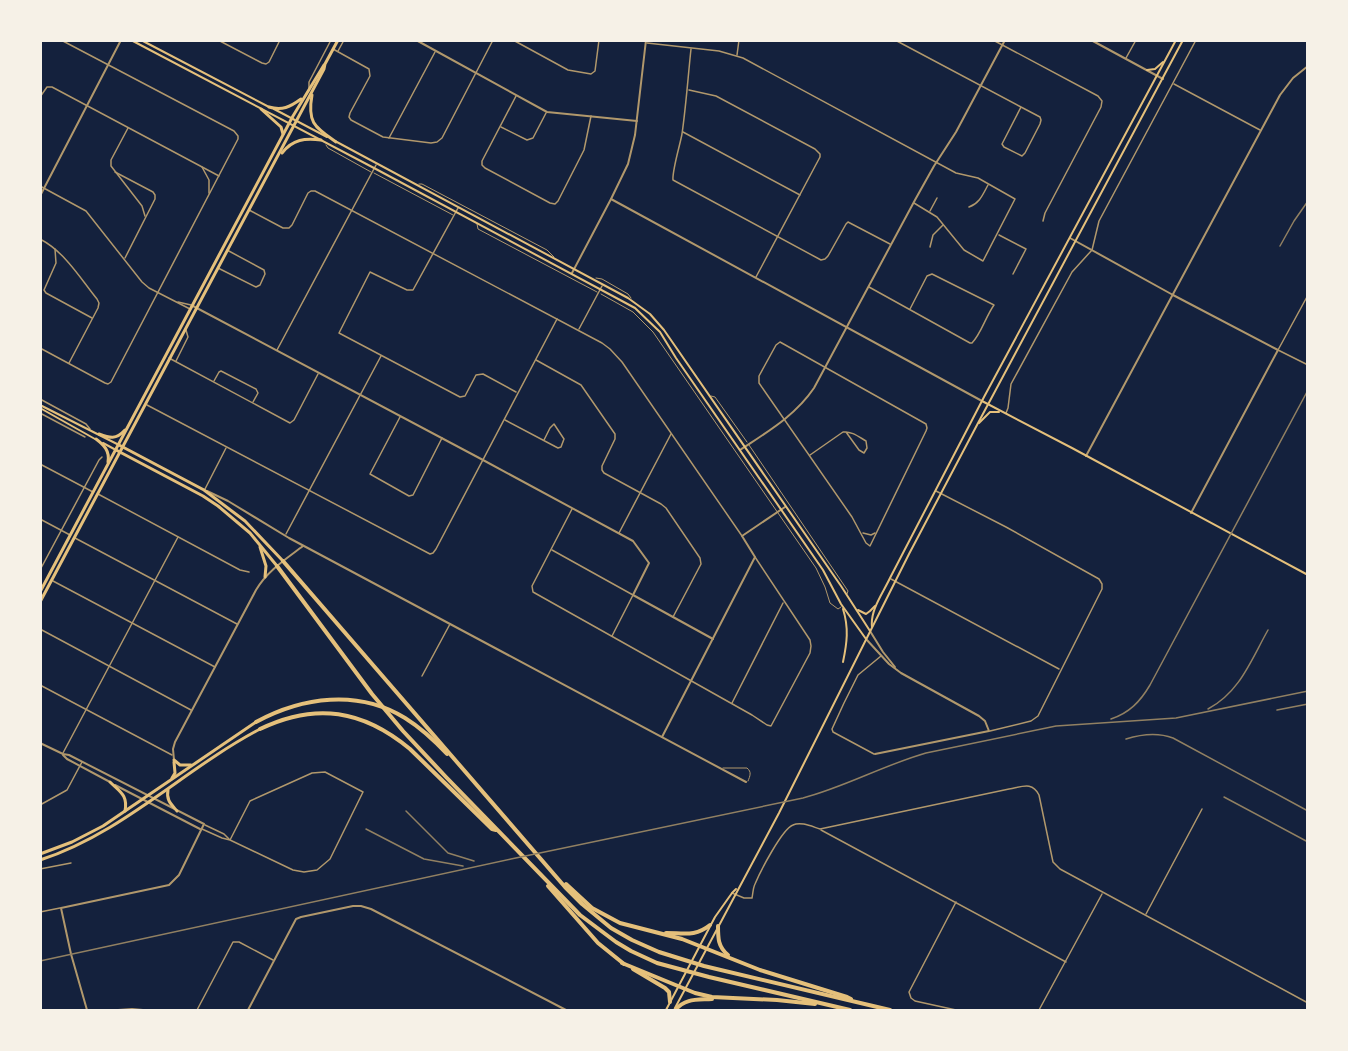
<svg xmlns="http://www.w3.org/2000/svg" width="1348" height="1051" viewBox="0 0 1348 1051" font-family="'Exo 2',sans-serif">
	<rect width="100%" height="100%" fill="#14213d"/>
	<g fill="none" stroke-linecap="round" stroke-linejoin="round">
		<g stroke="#b1986c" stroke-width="1">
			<path d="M326,145L328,148L371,172"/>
			<path d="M374,173L453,215"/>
			<path d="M419,184H422L547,250L554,257"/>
			<path d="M477,224L478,229L597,292"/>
			<path d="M596,278L602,279L628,294L631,298"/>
			<path d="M601,294L633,312L653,332L816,568L825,587L830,603L838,609L841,607"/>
			<path d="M711,396L715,397L747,442"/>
			<path d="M749,445L848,591L847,594"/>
			<path d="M723,768H747C752,772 750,776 748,781"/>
		</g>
		<g stroke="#b1986c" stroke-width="1.5">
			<path d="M218,40L262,63L266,64L269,62L280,40"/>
			<path d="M513,40L568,70L591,74L595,71L599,40"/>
			<path d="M895,40L1021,107L1040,117L1041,120L1040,124L1025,153L1022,156L1004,147L1002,144L1021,107"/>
			<path d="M993,40L1098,96L1102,101L1101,107L1045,213L1043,221"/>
			<path d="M647,43L719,51L743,58L956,173L978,178L1015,199L983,261L964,250L937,217L914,203"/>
			<path d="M333,49L369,69L370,76L350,113L349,117L351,120L383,137L431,143L437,142L442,138L493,40"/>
			<path d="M691,49C688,77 686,106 682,134C680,145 672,171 673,180L821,260L825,259L828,256L846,224L848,222L890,244"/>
			<path d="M338,51L344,40"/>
			<path d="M737,55L739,40"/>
			<path d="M1126,58L1136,40"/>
			<path d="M1174,84L1260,130"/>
			<path d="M309,88V82L331,40"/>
			<path d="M689,90L716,96L815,149L820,154V157L756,277"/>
			<path d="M516,96L482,161V165L485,168L550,203L555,204L558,201L584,150L591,116"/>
			<path d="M40,97L47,87H52L219,176"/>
			<path d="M501,127L527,140L533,138L546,113"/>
			<path d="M128,128L111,160V166L142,206L145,216"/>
			<path d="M683,132L800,195"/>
			<path d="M389,138L435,52"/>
			<path d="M202,167L209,180V193"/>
			<path d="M115,172L153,192L155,195V199L125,258"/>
			<path d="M40,186L86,211L142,282L149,288L190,309"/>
			<path d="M969,207C980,203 983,194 988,185"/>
			<path d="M458,208L413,290H407L370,272L339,333L460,397L465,396L476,375L483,374L516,392"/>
			<path d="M249,210L283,228H289L292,225L308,193L311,191H315L602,343L610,349L622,362L742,536"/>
			<path d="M930,211L937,198"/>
			<path d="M999,235L1026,249L1013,274"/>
			<path d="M40,239C65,252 80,278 97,299L99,303L98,308L69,363"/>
			<path d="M930,247L933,235L943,225"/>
			<path d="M55,249L56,263L44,290L46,293L92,318"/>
			<path d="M218,268L256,287L260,285L265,274L264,270L227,250"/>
			<path d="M869,287L970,343H972C981,334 986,316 994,305L932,274L927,276L910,309"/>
			<path d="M1308,295L1278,350L1308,365"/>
			<path d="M178,302L191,305"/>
			<path d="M579,329L602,286"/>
			<path d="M780,342L926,424L927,428L926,431L870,546L866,543L852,517L759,383V376L776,345Z"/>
			<path d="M40,348L105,383L108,384L111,382L238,139V136L234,131L61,40"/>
			<path d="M277,350L376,165"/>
			<path d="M169,358L290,423L294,420L318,374"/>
			<path d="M536,360L581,385L615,434V439L602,466V470L604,473L661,504L666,508L700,558L701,564L673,617"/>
			<path d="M176,361L188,337L186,330"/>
			<path d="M214,381L219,372L221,371L256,389L258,393L253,402"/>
			<path d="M40,399L86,424L90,429"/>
			<path d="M147,405L430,554L433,553L436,549L557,319"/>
			<path d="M40,413L85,437"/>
			<path d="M1006,413L1008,408L1011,384L1072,272L1092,250L1099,221L1196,40"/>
			<path d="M400,417L370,474L409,496L413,495L442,438"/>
			<path d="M505,420L558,448L561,447L564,439L554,424L550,428L544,440"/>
			<path d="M810,455L843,432C852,431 859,437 866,441L867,448L864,453L859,450L846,432"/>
			<path d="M40,464L93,492"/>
			<path d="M205,489L226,448"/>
			<path d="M936,491L1006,527L1099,579L1102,584V589L1038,716L1031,721L990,731"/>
			<path d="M98,494L240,570L249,572"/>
			<path d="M572,509L532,586L533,592L752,715L767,725L771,726L810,653L811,646L810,640L755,557"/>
			<path d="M40,519L70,535"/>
			<path d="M619,533L671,434"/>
			<path d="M863,533L871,535L875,533"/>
			<path d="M286,534L381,356"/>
			<path d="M75,538L237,624"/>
			<path d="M552,550L633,595L612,636"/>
			<path d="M40,570L99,460L102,457"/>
			<path d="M891,579L1059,669"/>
			<path d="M53,581L215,667"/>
			<path d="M40,629L191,710"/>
			<path d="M422,676L450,624"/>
			<path d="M40,685L172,755"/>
			<path d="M732,703L783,603"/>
			<path d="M63,753L178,537"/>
			<path d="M874,754L833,732L832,729L844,703L858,675L881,656"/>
			<path d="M40,805L67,790L82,762"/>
			<path d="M205,825L224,834L229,839"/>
			<path d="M202,829L222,838L230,840L293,870L304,872L317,870L330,859L363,792L325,772L312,773L250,801L230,840"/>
			<path d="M821,830L1066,962"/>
			<path d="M40,869L71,863"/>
			<path d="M732,893L744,898H752C753,893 753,888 755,884C760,872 782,829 793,825C801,821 813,827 820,829L1009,789C1022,787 1032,781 1039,795L1053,862L1060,869L1308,1003"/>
			<path d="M956,902L909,992L911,998L915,1001L956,1010"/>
			<path d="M40,912L60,908"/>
			<path d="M1146,914L1202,809"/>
			<path d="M197,1010L233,942H239L273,960"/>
			<path d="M1039,1010L1102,894"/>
		</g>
		<g stroke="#b1986c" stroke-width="2">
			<path d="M416,40L547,112L637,121"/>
			<path d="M1091,40L1163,79"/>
			<path d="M40,196L121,40"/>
			<path d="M611,199L982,401"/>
			<path d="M1070,238L1173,295L1278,350L1191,513"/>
			<path d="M572,273L611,199L628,164L635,135L646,40"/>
			<path d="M193,306L483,460L633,541L649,563L633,595L713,639"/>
			<path d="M740,450C767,432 795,416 814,388L915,200L934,166L956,132L1005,40"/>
			<path d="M1086,456L1280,95L1293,78L1308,66"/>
			<path d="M207,491L228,501L289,538L746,782"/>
			<path d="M870,631L883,652L895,667"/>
			<path d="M866,639L889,664L901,673L979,716L985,721L989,731L875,754"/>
			<path d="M662,737L755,557L742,536L785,507"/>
			<path d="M40,743L63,754L69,755L204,824L179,875L169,885L61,908L71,954L87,1010"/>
			<path d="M63,755L67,759L110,782"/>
			<path d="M174,760L173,749L175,742L256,590C267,571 286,559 303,546"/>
			<path d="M115,785L200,829"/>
			<path d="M118,1010L132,1009L143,1010"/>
			<path d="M248,1010L296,919L301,917L353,906H361L371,909L566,1010"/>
		</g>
		<g stroke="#e5c07b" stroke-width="2">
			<path d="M131,40L374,168L635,308L660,332L676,358L823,570L841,604L866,639"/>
			<path d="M141,40L269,107"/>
			<path d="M1147,70L1155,69L1163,62"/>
			<path d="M274,109L327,137"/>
			<path d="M335,141L628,298L650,314L664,330L841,586L870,631"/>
			<path d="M982,401L1072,448L1308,575"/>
			<path d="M40,405L119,445"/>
			<path d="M40,408L95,439"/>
			<path d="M979,423L990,412H999"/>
			<path d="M103,443L116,450"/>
			<path d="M858,610L866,614L870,611L875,606"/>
			<path d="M872,627C870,610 883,593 890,578L984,397L1176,40"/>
			<path d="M843,662C847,643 849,628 843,609"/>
			<path d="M675,1008L779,813L909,554L977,425L1183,40"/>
			<path d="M666,1010L715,917L732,893L736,889"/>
		</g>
		<g stroke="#e5c07b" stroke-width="3">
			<path d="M312,95C307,123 315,127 336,142"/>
			<path d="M269,107C282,111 290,107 301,99"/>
			<path d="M261,109L281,127L283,134"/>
			<path d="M282,153C293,139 305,138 321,140"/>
			<path d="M99,434C110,438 116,440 125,430"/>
			<path d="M96,439C104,445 110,451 108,462"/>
			<path d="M119,445L204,490L245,521L283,561"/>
			<path d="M116,450L203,496L218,506L250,533L277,566"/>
			<path d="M260,547L266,566L265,577"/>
			<path d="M40,592L293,116L324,65"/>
			<path d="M40,602L324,69L325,64L338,40"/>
			<path d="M174,760L180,765H191"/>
			<path d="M172,778L175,773L174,762"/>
			<path d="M110,782C120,792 128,795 125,811"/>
			<path d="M168,790C166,800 171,804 177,811"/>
			<path d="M40,854L72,842L103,826L256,722"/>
			<path d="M40,860C123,833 184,769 260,729"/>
		</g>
		<g stroke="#e5c07b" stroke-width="4">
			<path d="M283,561L565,887L582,904L611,928L632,940L659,952L704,966L890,1010"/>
			<path d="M277,566L372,694L403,731L446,777L580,915L616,942L631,951L657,963L709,977L850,1010"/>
			<path d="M256,722C302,697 358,689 405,718C421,728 434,740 447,754"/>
			<path d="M260,729C316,702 363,710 410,749L492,829L496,830"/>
			<path d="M566,884L592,908L620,923L682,939L760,970L847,997L851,999"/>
			<path d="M548,886L598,943L624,964"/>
			<path d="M718,926C718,938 718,947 728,955"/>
			<path d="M666,933C684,933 695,937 710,925"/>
			<path d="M622,963L695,993L712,997L777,1000L815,1004"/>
			<path d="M633,969L665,988L669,992L670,1002"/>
			<path d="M675,1010C686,998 696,1000 712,999"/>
		</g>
		<g stroke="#918062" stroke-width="1.5">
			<path d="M1280,246L1294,221L1308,201"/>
			<path d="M1208,709C1240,692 1251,660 1268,630"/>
			<path d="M1277,710L1308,704"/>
			<path d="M1111,719C1129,713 1140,702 1150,685L1308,390"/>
			<path d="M1126,739C1142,734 1157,732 1173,738L1308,811"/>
			<path d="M1224,797L1308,842"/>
			<path d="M406,811L448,853L474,861"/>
			<path d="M366,829L424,859L463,866"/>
			<path d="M40,961L511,859L803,798C845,787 884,765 926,753L1056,726L1176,718L1308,691"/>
		</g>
	</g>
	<rect width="1348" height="1051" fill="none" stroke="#f6f1e7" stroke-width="84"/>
</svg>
